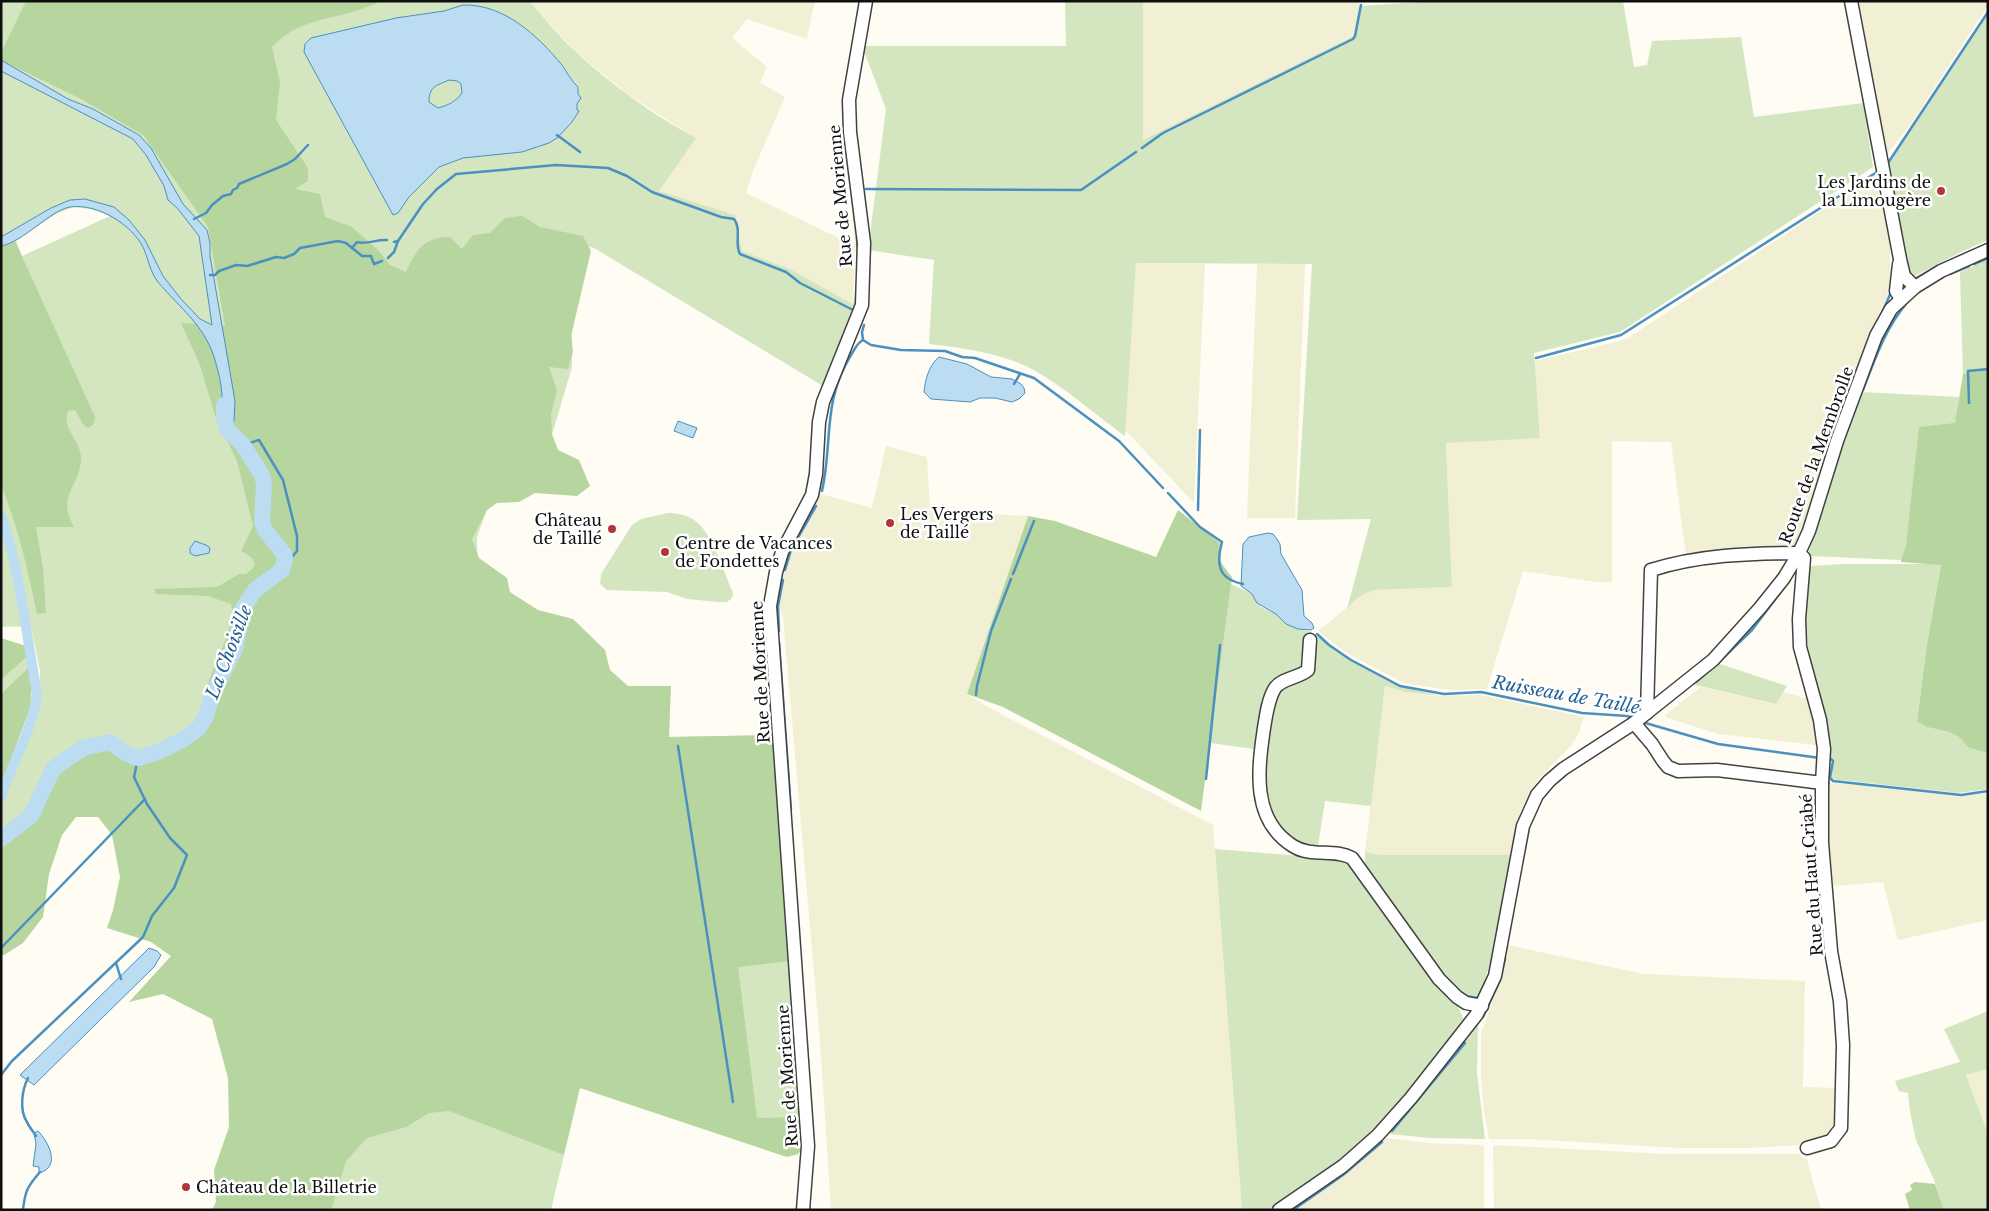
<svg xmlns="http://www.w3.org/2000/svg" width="1989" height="1211" viewBox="0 0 1989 1211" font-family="'Libre Baskerville',serif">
	<rect width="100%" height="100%" fill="#fefcf3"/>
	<g fill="#f2f0d4">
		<path d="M529,1H815L807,39L747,19L732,38L767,67L760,83L785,97L753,171L746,193L855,246L853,304L788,268L741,251L735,215L658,191L695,138L629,95L599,71L575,51Z"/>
		<path d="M1143,1H1360L1354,36L1143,141Z"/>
		<path d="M1859,1H1988V5L1911,124L1886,155Z"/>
		<path d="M1875,175L1890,244V279L1887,297L1870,334L1834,430L1804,524L1794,549L1686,556L1671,442L1612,441V582H1596L1523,571L1487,689L1449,690L1404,683L1348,654L1318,631L1365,593L1374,590L1452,587L1446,442L1540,437L1534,361L1616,342L1628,338Z"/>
		<path d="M1136,263L1205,264L1194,503L1125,430Z"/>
		<path d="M1257,264H1305L1295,518H1247Z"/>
		<path d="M886,446L927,457L930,511L1028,516L967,694L988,707L1213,825L1242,1210H831L820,1041L783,618L777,598L785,558L821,494L872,508Z"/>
		<path d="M1385,686L1405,692L1433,696L1481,695L1584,717L1579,733L1571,746L1539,778L1523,805L1517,822L1510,855H1381L1365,852Z"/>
		<path d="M1701,687L1775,704L1784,692L1808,699L1817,734L1816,745L1718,734L1665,717V715Z"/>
		<path d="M1828,783L1862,785L1953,795L1988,793V920L1898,940L1883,882L1834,886L1829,867L1827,843Z"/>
		<path d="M1508,945L1644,974L1805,981L1803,1087L1840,1088L1836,1131L1816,1144L1749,1148H1680L1526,1139H1489L1484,1112L1481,1079V1034L1503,970Z"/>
		<path d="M1988,1069V1134L1966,1075Z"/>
		<path d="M1386,1138L1429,1143L1482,1145L1484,1147V1210H1293L1343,1175Z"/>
		<path d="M1493,1145L1666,1154H1799L1807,1160L1821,1210H1494Z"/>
	</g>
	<g fill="#d3e6bf" fill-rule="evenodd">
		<path d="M1,1H529C545,18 559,37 576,52C612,85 653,115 696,138L659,191L735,215L742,251L788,268L853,304C861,270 853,222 850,186H852C855,226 862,266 855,305L823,386L594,248L582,244L572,305V367L536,489L489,504L477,537L478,618L546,739L775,735L803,1147L798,1154L787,1157L580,1087L146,761L139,756L133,755L115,742L102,740L85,746L50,769L32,810L21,821L1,836V807L17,763L32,728L39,702L40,671L31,626L1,627ZM73,207L91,209L110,216L22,256L16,241L56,214Z"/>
		<path d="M1065,1H1143V140L1354,36L1359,6L1440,1H1623L1634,67L1647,65L1652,41L1741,37L1754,117L1863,103L1873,167L1620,332L1534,353L1540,438L1446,443L1452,587L1374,590C1362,594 1355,599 1347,609L1371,519L1297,520L1312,264L1136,263L1125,436C1094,414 1065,387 1032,369C1001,353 963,348 929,344L934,260L868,250L886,109L862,46H1066Z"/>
		<path d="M1988,13V240L1961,252L1913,277L1904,264L1886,168Z"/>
		<path d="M1988,259V367L1963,374L1960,272Z"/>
		<path d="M1861,392L1959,397L1956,423L1901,560L1810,556L1808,554L1840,451Z"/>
		<path d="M668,513C678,513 686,515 694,520C713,533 724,573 733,593L732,598L727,602H718L687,599L667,592L607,590L600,584L601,574L632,525L641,519Z"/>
		<path d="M1843,564H1941L1927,644L1917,720L1927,727L1949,732L1959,737L1969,748L1988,753V789L1959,793L1832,779L1833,761L1830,758L1805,630L1808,566Z"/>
		<path d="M1231,584L1252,594L1261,607L1276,614L1286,624L1298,629L1312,632L1308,639L1313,641L1315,635L1351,660L1400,686L1440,696L1405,692L1385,686L1371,806L1325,801L1318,846L1296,843L1269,820L1261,750L1210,743Z"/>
		<path d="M28,656L29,667L1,694V680Z"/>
		<path d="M1717,663L1787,686L1776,704L1691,684Z"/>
		<path d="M1215,849L1301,856L1318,860L1345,861L1351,866L1455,1000L1465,1022L1389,1114L1364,1140L1334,1166L1268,1210H1242Z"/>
		<path d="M1365,852L1381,855H1510L1490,962L1481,996L1463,994L1435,966L1365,866Z"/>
		<path d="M1988,1011V1069L1966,1075L1988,1134V1210H1944L1934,1180L1916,1140L1910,1112L1908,1093L1899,1091L1895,1081L1960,1062L1944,1029Z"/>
		<path d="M1478,1020L1477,1073L1485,1139L1430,1138L1389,1134L1388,1132Z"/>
		<path d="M448,1099L564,1155L551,1210H300L324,1156Z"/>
	</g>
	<g fill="#b7d59f">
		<path d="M26,1H382C371,5 360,10 349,13C318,21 295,23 272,47L280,82L276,120L308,168V181L295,189L320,194L325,217L352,227L378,250L390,265L406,272C416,251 423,237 450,237L462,249L473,235L490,233L505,218L522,216L540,227L583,236L591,251L571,336L573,352L568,369L549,367L557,390L551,414L552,434L558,450L579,460L590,486L577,496L535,493L519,502L497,503L487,510L472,539L479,558L507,578L510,592L538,610L573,619L605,650L610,670L628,686H671L669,737L775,735L791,961L738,967L757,1118L801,1117L803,1147L798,1154L787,1157L580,1088L564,1155L449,1111L429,1113L406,1127L367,1138L346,1161L332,1207L328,1210H212L216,1202L214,1170L229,1127L228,1078L212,1019L163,994L129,1002L171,956L151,942L107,928L113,910L120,877L112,835L98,817H76L62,835L49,874L43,917L23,943L4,955H1V842L31,816L53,769L83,749L110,742C118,746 125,753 133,756C148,761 182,740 195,732C200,713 204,694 211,675C217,657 237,622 231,604L208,596L156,594L155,589L217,587L239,574H246L253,568L255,563L251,557L241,551L253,526L237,461L215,415L200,365L181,323L225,326L208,227L143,135L79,98L1,60V53Z"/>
		<path d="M15,241L95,417L93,425L88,428L83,424L75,410L68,411C61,428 80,440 81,457C82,485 55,495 74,527H36L43,568L46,613L37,614C28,570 18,527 1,485V246Z"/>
		<path d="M1988,367V753L1969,748L1959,737L1949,732L1927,727L1917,721L1927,644L1941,565L1901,562V560L1906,546L1919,427L1955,423L1963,374Z"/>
		<path d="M1178,510L1220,543C1217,560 1221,563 1232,577L1201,811L1003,707L967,694L1028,516L1055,521L1156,557Z"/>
		<path d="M1,638L26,646L28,656L1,680Z"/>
		<path d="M29,667L32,687L30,709L1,785V694Z"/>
		<path d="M1915,1182L1935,1184L1944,1210H1910L1905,1194L1912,1190L1910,1185Z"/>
	</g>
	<g fill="#bcdcf1" stroke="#4a90c1" fill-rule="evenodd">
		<path d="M463,5C504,4 537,35 562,65C567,72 571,81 578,87V94L581,98L577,104V110L579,111L572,122L557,138L549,143L522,152L463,158L439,167L409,197L398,213L393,215L304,52L305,44L311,38L396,18L444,11ZM449,80L457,81L461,84L462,93C455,102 449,105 438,108L429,102C429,86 436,86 449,80Z"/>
		<path d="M1,60L68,99L93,109L139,135L151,148L183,204L207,230L210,243V256L235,401L234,422L224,428C220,418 222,409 222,398C222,385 218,370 214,357C204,325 179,307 158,282C150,272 148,258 143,247C131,224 97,203 70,207C49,211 25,241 1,246V237L51,208L70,200L85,199L114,207L129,220L145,240L163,276L181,299L200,319L212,325L199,236L178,209L168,200L164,186L146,155L133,139L1,71Z"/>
		<path d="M939,357L967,364L991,377L1012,379L1021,384L1024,388L1025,393L1019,399L1012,402L995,398H980L970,402L931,399L924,392C925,380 929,365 939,357Z"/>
		<path d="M678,421L697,428L693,438L674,431Z"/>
		<path d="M1268,533L1273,534L1277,539L1280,544L1281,554L1302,590L1304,616L1312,623L1314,628L1311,630L1298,629L1286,624L1276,614L1257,603L1252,594L1241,586L1243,544L1249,537Z"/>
		<path d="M195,541L206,545L210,548L209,553L195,556L190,553V548Z"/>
		<path d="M149,948L157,951L161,955L154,967L34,1085L20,1075Z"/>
		<path d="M38,1131C48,1141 62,1167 39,1173V1167L33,1166L36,1144L34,1133Z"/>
	</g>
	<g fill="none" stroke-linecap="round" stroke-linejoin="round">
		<g stroke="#4a90c1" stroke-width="2.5">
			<path d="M557,135L580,152"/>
			<path d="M1142,148L1163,133L1353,39L1355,36L1361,5"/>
			<path d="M1888,163L1988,12"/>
			<path d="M1877,167L1881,191"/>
			<path d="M866,189L1081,190L1136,152"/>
			<path d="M194,219L206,213L212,205L223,196L231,194L233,190L237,188L239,184L287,164L295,159L308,145"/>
			<path d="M857,238L858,250"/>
			<path d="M394,242L398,241L423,204L437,189L456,174L556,165L608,168L627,176L652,192L721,217L734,219C742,229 734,244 740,254L786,272L800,283L855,311"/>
			<path d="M352,248L357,242C367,245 377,239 387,240"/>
			<path d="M388,258L394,252L398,241"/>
			<path d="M1974,264L1988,258"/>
			<path d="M1950,274L1969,266"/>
			<path d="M210,275H215L219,271L236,265L247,266L276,257L284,258L294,254L300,248L338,241L346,243L362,256H371L374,264L382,261"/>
			<path d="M1915,279L1929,271"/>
			<path d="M1881,315L1892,290"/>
			<path d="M864,325L862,332L863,340L871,345L901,350L945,351L962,357L975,358L1034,378L1119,441L1163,488"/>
			<path d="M1536,358L1621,335L1877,172"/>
			<path d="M1014,384L1020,374"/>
			<path d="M1863,390C1875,359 1885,329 1906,304"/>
			<path d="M1969,403L1968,371L1988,369"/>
			<path d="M243,445L259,440L283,480L297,536V551L291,558H285"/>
			<path d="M822,491C833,442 822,402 851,355C855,349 857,343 863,340"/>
			<path d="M1168,493L1200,527L1222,542C1216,564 1218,579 1243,584"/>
			<path d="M1198,510L1200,430"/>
			<path d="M785,570L791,550L816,506"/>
			<path d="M1013,574L1034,521"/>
			<path d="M779,631L778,606L783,580"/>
			<path d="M1317,634L1329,645L1351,660L1400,686L1444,694L1481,692L1582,713L1627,716L1633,718"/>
			<path d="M779,642L791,811"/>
			<path d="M1719,662L1752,630L1783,589"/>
			<path d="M1696,682L1713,667"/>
			<path d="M976,695L977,686L991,631L1011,579"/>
			<path d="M1642,722L1718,744L1820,758"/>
			<path d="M678,746L733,1102"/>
			<path d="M1831,759L1833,761L1830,778L1833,781L1961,795L1988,791"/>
			<path d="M1206,779L1220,645"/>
			<path d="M1,948L145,799"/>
			<path d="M116,963L121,979"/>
			<path d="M1501,975L1505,959"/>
			<path d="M1466,996L1480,998"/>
			<path d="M1483,1017L1500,980"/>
			<path d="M1,1075L12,1061L143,937L152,916L174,888L187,855L170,838L147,804L134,777L138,758"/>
			<path d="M28,1078C22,1090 19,1110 27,1122C29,1127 33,1131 36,1136"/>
			<path d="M1392,1131L1465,1043"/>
			<path d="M23,1210C25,1190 28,1186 40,1172"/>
			<path d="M1293,1210L1343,1175L1382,1142"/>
		</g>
		<path stroke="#bcdcf1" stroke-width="10" d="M1,516C21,573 26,635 37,693C33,730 12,762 1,797"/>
		<path stroke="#bcdcf1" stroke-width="16" d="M1,839L31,816L53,769L83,748L110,742L127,754L138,758L158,752L182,740L199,728L205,718L214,691L235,649L243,608L255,590L282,570L285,558L284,554L265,530L262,522L264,485L262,475L243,445L227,429L224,416V405"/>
		<g stroke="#424242" stroke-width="15">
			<g id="minor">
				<path d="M1851,1L1900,259L1904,276L1915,287"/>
				<path d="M1899,264L1896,291L1901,299"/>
				<path d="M1310,640L1308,670C1299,678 1282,678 1275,688C1268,699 1266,716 1264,728C1258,769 1251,820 1293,846C1312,858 1334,848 1352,858L1439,979L1457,997L1466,1003L1482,1006"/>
				<path d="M1647,713L1651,570C1698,555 1750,553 1799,553L1804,558L1799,619L1800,647L1820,720L1824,749L1822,783V843L1831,951L1840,1001L1843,1045L1841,1128L1831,1141L1807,1148"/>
				<path d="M1634,723L1652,744L1663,761L1668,767L1678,771L1717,770L1822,783"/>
				<path d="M803,1210L808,1146L770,606L776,572L782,552L812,495L816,474L819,422L823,402L862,305L864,243L850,132L849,100L866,1"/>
				<path d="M1279,1210L1343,1166L1378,1135L1411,1098L1477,1014L1495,976L1523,826L1537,795L1549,781L1563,769L1634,723L1713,660L1760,608L1784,578L1799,553L1809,531L1837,441L1876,336L1891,309L1915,287L1941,271L1988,250"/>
			</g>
		</g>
		<use href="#minor" stroke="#fff" stroke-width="12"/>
	</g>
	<g fill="#b33439" stroke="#fff" stroke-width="2">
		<circle cx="1941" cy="191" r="5"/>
		<circle cx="890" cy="523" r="5"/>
		<circle cx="612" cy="529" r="5"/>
		<circle cx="665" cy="552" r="5"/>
		<circle cx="186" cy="1187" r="5"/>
	</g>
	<g text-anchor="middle" stroke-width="5" stroke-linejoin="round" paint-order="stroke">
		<g font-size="16" fill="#0f0f0f" stroke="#fff" text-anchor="start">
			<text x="1931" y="188" text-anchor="end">Les Jardins de<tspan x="1931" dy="18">la Limougère</tspan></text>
			<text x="900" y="520">Les Vergers<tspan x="900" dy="18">de Taillé</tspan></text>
			<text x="602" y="526" text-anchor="end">Château<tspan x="602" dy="18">de Taillé</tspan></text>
			<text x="675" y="549">Centre de Vacances<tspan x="675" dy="18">de Fondettes</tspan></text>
			<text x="196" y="1193">Château de la Billetrie</text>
		</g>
		<g font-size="16" fill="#0f0f0f" stroke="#fff">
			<text transform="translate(840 196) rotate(-95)" y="6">Rue de Morienne</text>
			<text transform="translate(1816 455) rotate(-70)" y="6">Route de la Membrolle</text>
			<text transform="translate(760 672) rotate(-93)" y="6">Rue de Morienne</text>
			<text transform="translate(1811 875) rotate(-94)" y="6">Rue du Haut Criabé</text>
			<text transform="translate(787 1076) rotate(-94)" y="6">Rue de Morienne</text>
		</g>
		<g font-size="18" font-style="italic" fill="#236396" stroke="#fff">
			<text transform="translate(229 652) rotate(-69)" y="6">La Choisille</text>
			<text transform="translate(1566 695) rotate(10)" y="6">Ruisseau de Taillé</text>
		</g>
	</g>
	<rect width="1989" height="1211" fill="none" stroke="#0f0f0f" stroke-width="5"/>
</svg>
